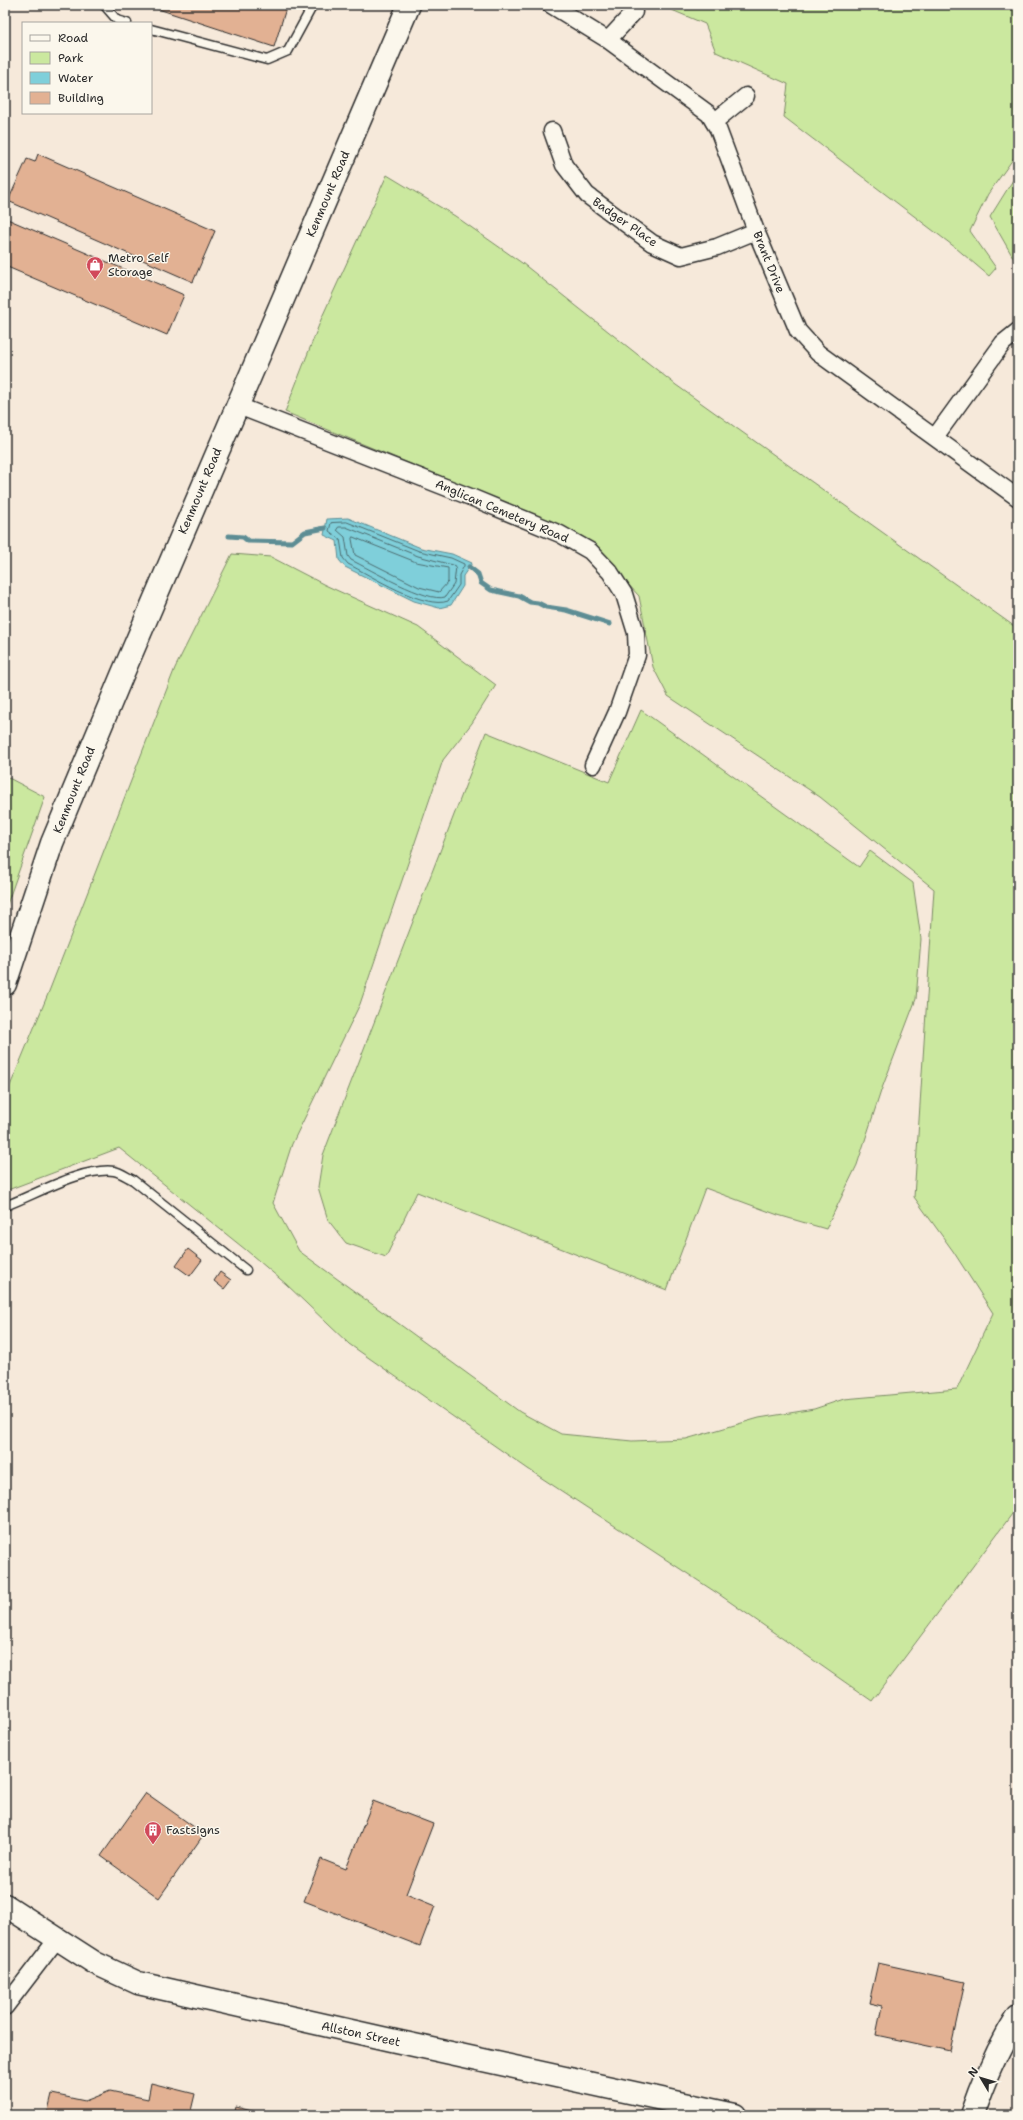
<svg xmlns="http://www.w3.org/2000/svg" width="1023" height="2120" viewBox="0 0 1023 2120" font-family="'Shantell Sans',sans-serif">
	<rect width="100%" height="100%" fill="#f6e9da"/>
	<filter id="ink" filterUnits="userSpaceOnUse"><feTurbulence type="fractalNoise" baseFrequency=".025" numOctaves="2"/><feDisplacementMap in="SourceGraphic" scale="8" xChannelSelector="R" yChannelSelector="G"/><feConvolveMatrix kernelMatrix="1 2 1 2 8 2 1 2 1" color-interpolation-filters="sRGB"/></filter>
	<g filter="url(#ink)">
		<g fill="#cbe89f" stroke="#7b8a65">
			<path d="M660,5H1018V152L988,194L970,231L996,268L989,276L956,248L784,117L788,84L716,52L705,24Z"/>
			<path d="M1018,172V266L990,217Z"/>
			<path d="M387,175L455,216L522,263L676,385L1018,629V1506L872,1701L720,1595L528,1469L349,1344L286,1284L246,1250L119,1148L5,1191V1098L48,994L175,668L232,554L271,557L325,585L418,627L496,685L472,723L443,760L360,1004L292,1144L273,1203L299,1251L520,1412L561,1434L632,1441L686,1439L759,1418L814,1409L844,1399L957,1389L993,1313L953,1251L914,1197L934,889L820,797L668,696L653,667L639,596L590,543L525,511L285,412L322,317Z"/>
			<path d="M641,710L859,867L870,851L913,883L921,939L916,999L881,1091L857,1165L826,1229L778,1215L705,1188L667,1290L417,1192L386,1257L346,1243L328,1220L318,1187L323,1155L486,732L609,782Z"/>
			<path d="M5,776L45,797L5,910Z"/>
		</g>
		<path fill="#7fcfda" stroke="#5d8d94" d="M348,518L421,548L452,554L472,563L463,576V586L451,605L439,608L414,601L345,567L339,560L337,541L324,535L327,519Z"/>
		<g fill="none" stroke-linecap="round" stroke-linejoin="round">
			<g stroke="#4d6d71" stroke-width="1">
				<path d="M347,522L419,551L451,558L464,564V566L459,575V585L448,601C425,610 370,575 348,564L343,558L340,539L329,531L331,523Z"/>
				<path d="M339,527H346L418,556L456,566L454,584L445,597C427,603 370,569 351,560L348,556L345,537L337,530Z"/>
				<path d="M353,537L416,562L448,568V582L439,592L419,587L355,555L352,539Z"/>
			</g>
			<g stroke="#5d8d94" stroke-width="5">
				<path d="M229,536L243,537L248,541L292,542L305,532L325,528"/>
				<path d="M469,567L478,574L481,583L491,590L519,596L530,602L538,603L546,607L566,610L610,624"/>
			</g>
		</g>
		<g fill="#e2b193" stroke="#2b2b2b">
			<path d="M156,5H287L274,47L155,8Z"/>
			<path d="M38,154L215,231L193,282L8,201L27,159L35,162Z"/>
			<path d="M5,218L184,295L167,335L5,266Z"/>
			<path d="M188,1249L202,1260L190,1276L176,1266Z"/>
			<path d="M220,1272L231,1280L224,1289L214,1281Z"/>
			<path d="M146,1793L204,1834L159,1898L101,1856Z"/>
			<path d="M373,1801L433,1824L406,1894L435,1906L420,1946L304,1901L321,1859L346,1869Z"/>
			<path d="M878,1963L965,1982L950,2051L876,2035L882,2006L869,2003Z"/>
			<path d="M151,2083L195,2094L190,2115H47L52,2094L85,2101L110,2091L148,2099Z"/>
			<path d="M236,2107L268,2115H234Z"/>
			<path d="M408,2112L423,2115H408Z"/>
		</g>
		<g fill="none" stroke-linecap="round" stroke-linejoin="round">
			<g stroke="#2b2b2b" stroke-width="11">
				<g id="lane">
					<path d="M104,5L117,20L127,23"/>
					<path d="M151,29L267,60L288,51L313,5"/>
					<path d="M5,1206C35,1195 82,1167 114,1171C120,1172 127,1177 133,1180L246,1270"/>
				</g>
			</g>
			<g stroke="#2b2b2b" stroke-width="19">
				<g id="street">
					<path d="M551,5L608,40L709,114L718,129L756,231L798,331L818,353L1018,498"/>
					<path d="M608,40L634,12"/>
					<path d="M714,122L746,96"/>
					<path d="M552,131L564,165L587,195L652,243L681,256L717,247L756,231"/>
					<path d="M236,405L473,498L560,534L590,551L610,572L624,594L636,633L637,655L617,712L593,765"/>
					<path d="M935,437L1003,343L1018,331"/>
					<path d="M5,2007L57,1939"/>
				</g>
			</g>
			<g stroke="#2b2b2b" stroke-width="25">
				<g id="secondary">
					<path d="M5,1905L95,1963L138,1983L391,2040L735,2115"/>
					<path d="M972,2115C984,2080 998,2047 1018,2016"/>
				</g>
			</g>
			<g stroke="#2b2b2b" stroke-width="25">
				<path id="primary" d="M5,984L52,843L123,673L409,5"/>
			</g>
			<use href="#lane" stroke="#fbf7ec" stroke-width="8"/>
			<use href="#street" stroke="#fbf7ec" stroke-width="16"/>
			<use href="#secondary" stroke="#fbf7ec" stroke-width="22"/>
			<use href="#primary" stroke="#fbf7ec" stroke-width="22"/>
		</g>
	</g>
	<defs>
		<g id="shop-pin" transform="scale(0.9)"><path d="M0 17L-7.5 6A9.5 9.5 0 1 1 7.5 6Z" fill="#d1495b" stroke="#fbf7ec"/><path d="M-5-2.5h2.3a2.7 3.5 0 0 1 5.4 0H5L5.5 6h-11ZM-1.5-2.5h3a1.5 2.3 0 0 0-3 0Z" fill="#fff"/></g>
		<g id="building-pin" transform="scale(0.9)"><path d="M0 17L-7.5 6A9.5 9.5 0 1 1 7.5 6Z" fill="#d1495b" stroke="#fbf7ec"/><path d="M-4-6H4V6H1V3H-1V6H-4ZM-2.5-4.3h1.7v1.8h-1.7ZM.8-4.3h1.7v1.8H.8ZM-2.5-1h1.7V.8h-1.7ZM.8-1h1.7V.8H.8Z" fill="#fff"/></g>
	</defs>
	<g fill-rule="evenodd">
		<use href="#shop-pin" x="95" y="265"/>
		<use href="#building-pin" x="153" y="1830"/>
	</g>
	<g text-anchor="middle" stroke-width="3" stroke-linejoin="round" paint-order="stroke">
		<g font-size="12" fill="#2b2b2b" stroke="#fbf7ec">
			<text transform="translate(328 194) rotate(-67)" y="4">Kenmount Road</text>
			<text transform="translate(625 222) rotate(35)" y="4">Badger Place</text>
			<text transform="translate(769 262) rotate(68)" y="4">Brant Drive</text>
			<text transform="translate(200 491) rotate(-67)" y="4">Kenmount Road</text>
			<text transform="translate(502 511) rotate(23)" y="4">Anglican Cemetery Road</text>
			<text transform="translate(74 790) rotate(-68)" y="4">Kenmount Road</text>
			<text transform="translate(361 2034) rotate(12)" y="4">Allston Street</text>
		</g>
		<g font-size="12" fill="#2b2b2b" stroke="#fbf7ec" text-anchor="start">
			<text x="108" y="262">Metro Self<tspan x="108" dy="14">Storage</tspan></text>
			<text x="166" y="1834">Fastsigns</text>
		</g>
	</g>
	<rect width="1023" height="2120" fill="none" stroke="#fbf7ec" stroke-width="20"/>
	<rect x="10" y="10" width="1003" height="2100" fill="none" stroke="#2b2b2b" stroke-width="1.5" filter="url(#ink)"/>
	<rect x="22" y="22" width="130" height="92" fill="#fbf7ec" stroke="#a8a59f"/>
	<rect x="30" y="35" width="20" height="6" fill="#fbf7ec" stroke="#a8a59f"/>
	<text x="58" y="42" font-size="12" fill="#2b2b2b">Road</text>
	<rect x="30" y="52" width="20" height="12" fill="#cbe89f" stroke="#a8a59f"/>
	<text x="58" y="62" font-size="12" fill="#2b2b2b">Park</text>
	<rect x="30" y="72" width="20" height="12" fill="#7fcfda" stroke="#a8a59f"/>
	<text x="58" y="82" font-size="12" fill="#2b2b2b">Water</text>
	<rect x="30" y="92" width="20" height="12" fill="#e2b193" stroke="#a8a59f"/>
	<text x="58" y="102" font-size="12" fill="#2b2b2b">Building</text>
	<g transform="translate(981 2078) rotate(308)" stroke="#fbf7ec" stroke-width="3" paint-order="stroke">
	<path d="M0-3L7 15L0 10L-7 15Z" fill="#2b2b2b"/>
	<text y="-6" font-size="11" font-weight="bold" text-anchor="middle" fill="#2b2b2b">N</text>
	</g>
</svg>
